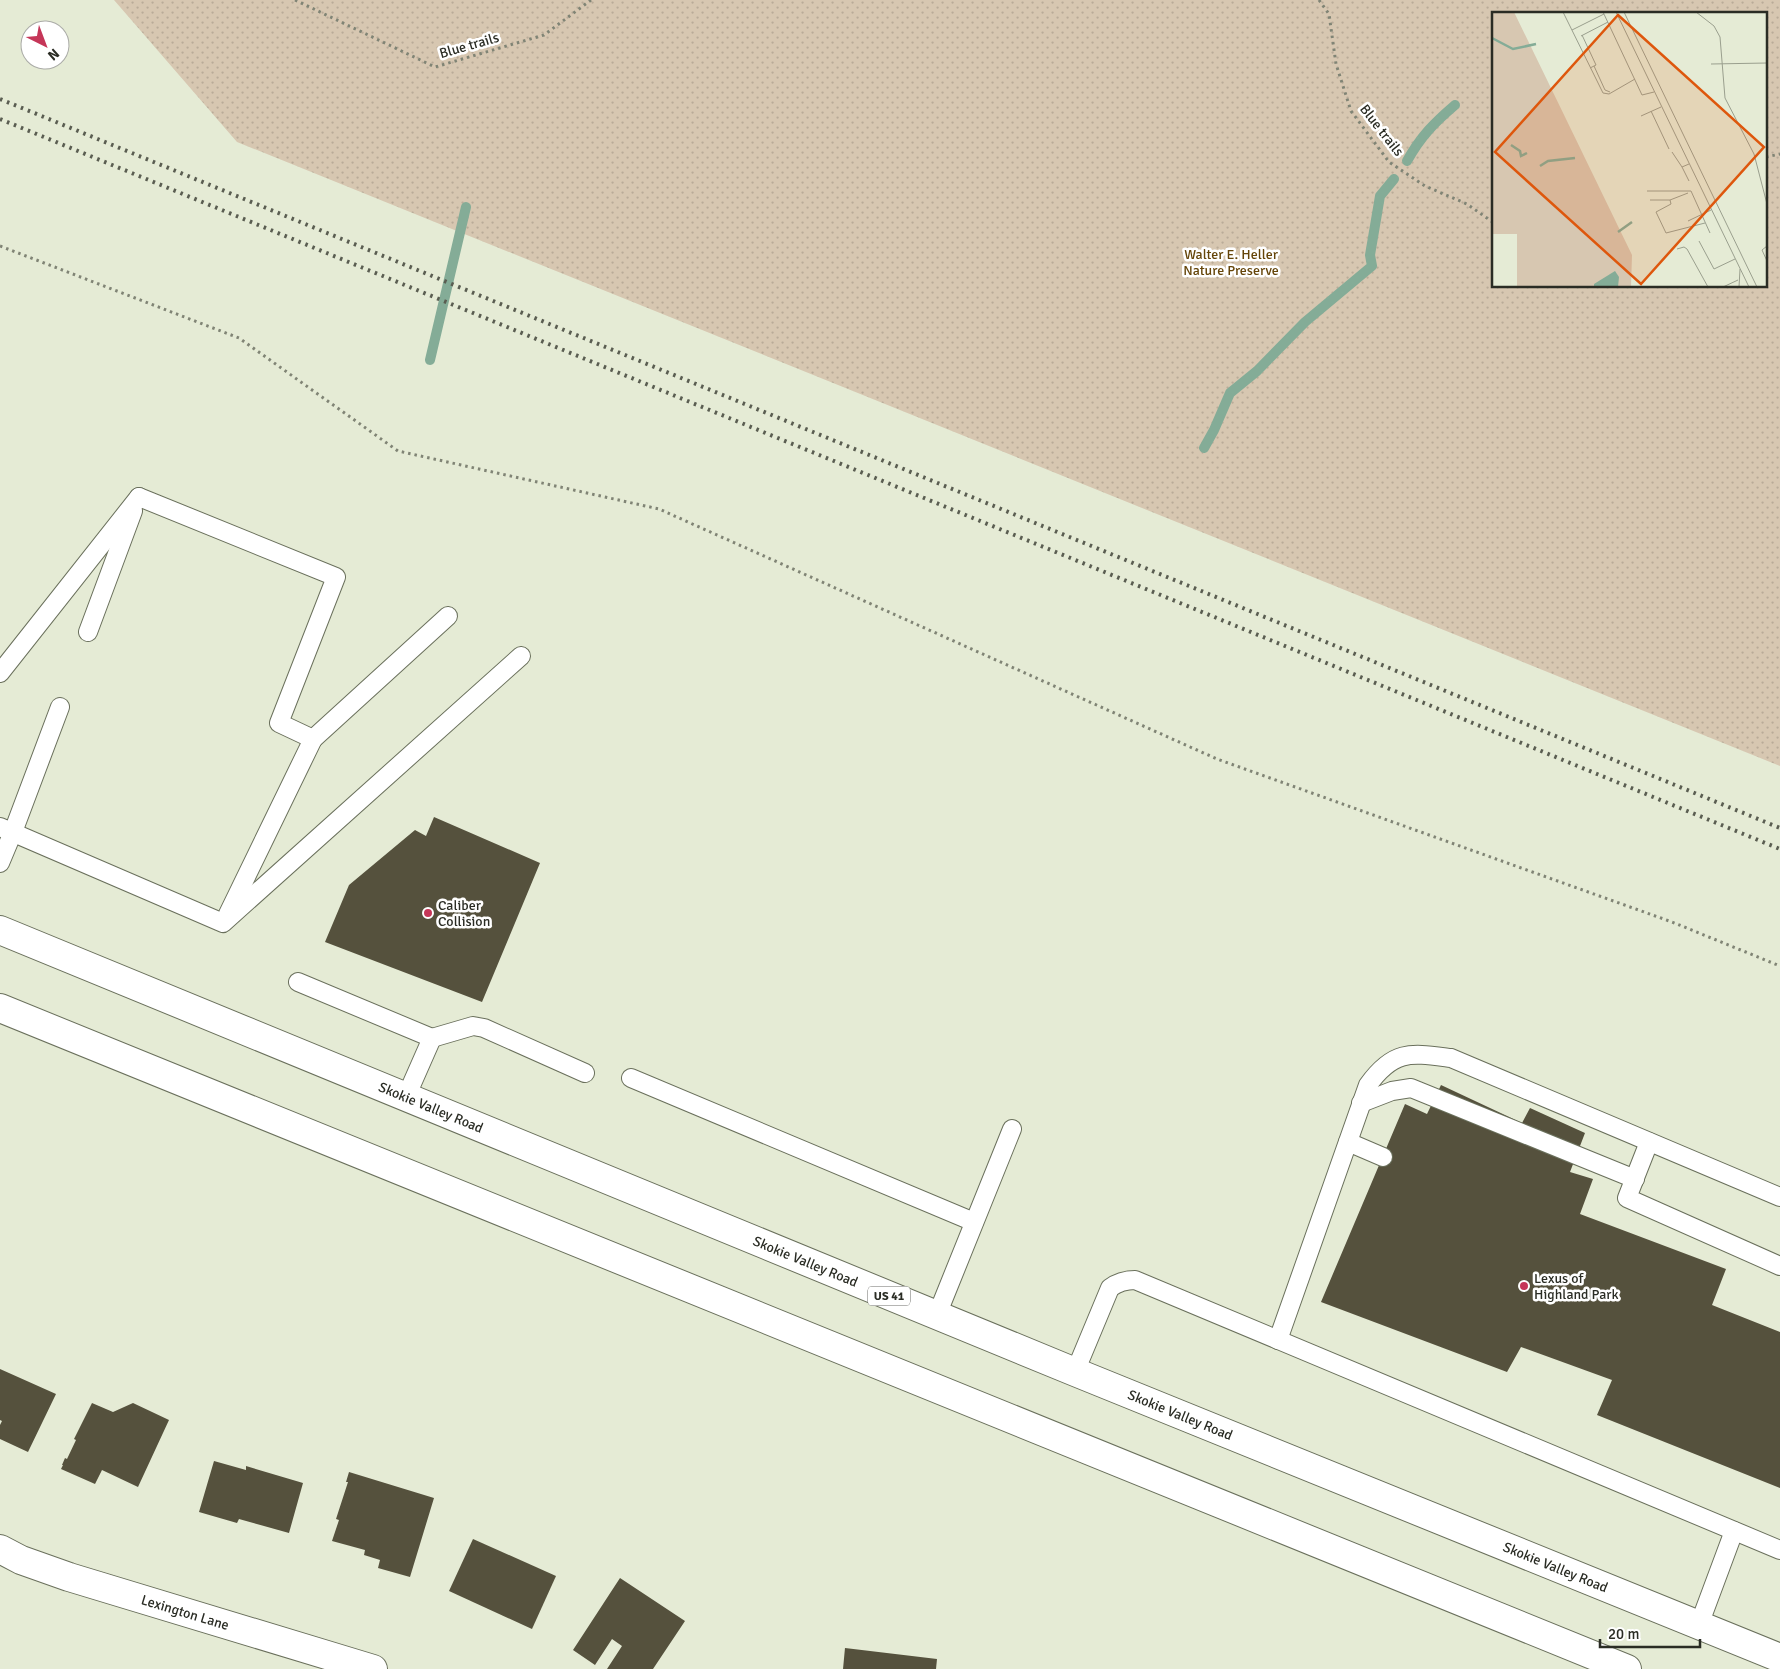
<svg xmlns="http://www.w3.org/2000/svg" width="1780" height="1669" viewBox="0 0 1780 1669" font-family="Signika,sans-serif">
	<defs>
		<pattern id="park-dots" width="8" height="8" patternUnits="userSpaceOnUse" patternTransform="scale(1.25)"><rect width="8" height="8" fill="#d7c7b1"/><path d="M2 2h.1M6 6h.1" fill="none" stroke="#b9ab98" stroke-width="1.8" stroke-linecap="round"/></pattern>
	</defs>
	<rect width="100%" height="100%" fill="#e5ebd5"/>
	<path fill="url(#park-dots)" fill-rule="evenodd" d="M114,0H1780V766L237,142ZM1494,14H1766V286H1494Z"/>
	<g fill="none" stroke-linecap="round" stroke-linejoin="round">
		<g stroke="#84ac97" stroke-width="10">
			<path d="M1407,161C1421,136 1434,123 1455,105"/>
			<path d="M430,360L466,207"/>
			<path d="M1204,448L1214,430L1230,393L1257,371L1305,322L1372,266L1370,255L1380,196L1394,179"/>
		</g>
	</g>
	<g fill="#55513d">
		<path d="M434,817L540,863L482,1002L325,942L349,885L415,830L426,836Z"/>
		<path d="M1441,1085L1522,1123L1530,1108L1585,1133L1570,1172L1593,1179L1580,1214L1726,1269L1712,1305L1780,1332V1488L1597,1415L1612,1380L1521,1347L1507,1372L1321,1302L1405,1104L1427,1114Z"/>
		<path d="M0,1369L56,1394L28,1452L0,1439V1425L2,1421L0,1420Z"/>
		<path d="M92,1403L113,1412L133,1403L169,1420L138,1487L102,1470L95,1484L61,1469L63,1465H62L65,1458L67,1459L76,1440L74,1439Z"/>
		<path d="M214,1461L246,1470V1466L303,1483L289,1533L239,1519L237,1523L199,1512Z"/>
		<path d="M349,1472L434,1498L410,1577L378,1568L380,1560L364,1555L365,1550L332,1541L339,1520L336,1519L348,1482H346Z"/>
		<path d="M473,1539L556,1576L532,1629L449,1591Z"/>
		<path d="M620,1578L685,1621L653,1669H607L622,1646L612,1639L595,1665L573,1650Z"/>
		<path d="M845,1648L937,1659L936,1669H843Z"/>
	</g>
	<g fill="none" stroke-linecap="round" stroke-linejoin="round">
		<g stroke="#6a705c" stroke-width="20">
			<g id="lane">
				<path d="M139,497L336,577L279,723L313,739L228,914"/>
				<path d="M88,632L133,511"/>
				<path d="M0,673L139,497"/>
				<path d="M313,739L448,616"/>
				<path d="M0,827L223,923L521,656"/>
				<path d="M0,863L13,832L60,707"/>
				<path d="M298,982L432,1038L406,1097"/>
				<path d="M432,1038L473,1026L484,1028L585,1073"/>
				<path d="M631,1078L974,1222"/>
				<path d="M1361,1103L1392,1091L1411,1088L1635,1179"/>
				<path d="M1348,1142L1383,1157"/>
				<path d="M1649,1142L1627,1198L1780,1266"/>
				<path d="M937,1315L1012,1129"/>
				<path d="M1278,1340L1368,1085C1394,1049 1411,1053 1451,1058L1780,1197"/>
				<path d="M1075,1372L1110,1288C1118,1282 1125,1280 1135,1280L1780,1550"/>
				<path d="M1699,1625L1734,1531"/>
			</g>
		</g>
		<g stroke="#6a705c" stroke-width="30">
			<g id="street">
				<path id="s1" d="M0,1549L21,1560L69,1577L373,1669"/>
			</g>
		</g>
		<g stroke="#6a705c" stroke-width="30">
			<g id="highway">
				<path id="s2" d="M0,930L1075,1372L1780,1658"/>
				<path d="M0,1008L1627,1669"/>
			</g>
		</g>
		<g stroke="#808475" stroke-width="3" stroke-dasharray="2.5 4" stroke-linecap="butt">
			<path d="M295,0L435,67L544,35L591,0"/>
			<path d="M1319,0L1329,14L1336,64L1351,111L1389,162L1425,186L1467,204L1494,223"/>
			<path d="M1766,157L1780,154"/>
			<path d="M0,246L239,338L398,451L659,509L1217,759L1672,922L1780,966"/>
		</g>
		<use href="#lane" stroke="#fff" stroke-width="18"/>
		<use href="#street" stroke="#fff" stroke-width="28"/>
		<use href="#highway" stroke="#fff" stroke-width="28"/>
		<g stroke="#5a5d51" stroke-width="4" stroke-dasharray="2.5 5" stroke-linecap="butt">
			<path d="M0,99L1780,828"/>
			<path d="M0,119L1780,849"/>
		</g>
	</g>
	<g fill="#c53658" stroke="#fff" stroke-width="2">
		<circle cx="428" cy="913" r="5"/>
		<circle cx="1524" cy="1286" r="5"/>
	</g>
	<g text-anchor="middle" stroke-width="5" stroke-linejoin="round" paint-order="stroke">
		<rect fill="#fff" stroke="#6a6b66" stroke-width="1" x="868" y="1286.5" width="42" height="19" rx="4"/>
		<g font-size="12" font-weight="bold" fill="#2a2c24">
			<text x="889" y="1300">US 41</text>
		</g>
		<g font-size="14" fill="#2a2c24" stroke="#fff">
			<text transform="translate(469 45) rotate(-16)" y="5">Blue trails</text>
			<text transform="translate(1382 130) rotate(52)" y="5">Blue trails</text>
			<text dy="5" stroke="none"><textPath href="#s2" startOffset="466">Skokie Valley Road</textPath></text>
			<text dy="5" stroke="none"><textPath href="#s2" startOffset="871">Skokie Valley Road</textPath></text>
			<text dy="5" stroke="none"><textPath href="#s2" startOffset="1276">Skokie Valley Road</textPath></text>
			<text dy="5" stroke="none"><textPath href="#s2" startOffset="1681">Skokie Valley Road</textPath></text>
			<text dy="5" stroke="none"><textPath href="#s1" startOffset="196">Lexington Lane</textPath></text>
		</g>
		<g font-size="14" fill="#654509" stroke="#fff">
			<text x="1231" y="259">Walter E. Heller<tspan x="1231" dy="16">Nature Preserve</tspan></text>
		</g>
		<g font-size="14" fill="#2a2c24" stroke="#fff" text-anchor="start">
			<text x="438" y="910">Caliber<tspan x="438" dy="16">Collision</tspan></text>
			<text x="1534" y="1283">Lexus of<tspan x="1534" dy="16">Highland Park</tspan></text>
		</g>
	</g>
	<g transform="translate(1492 12)">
		<rect width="275" height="275" fill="#e5ebd5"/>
		<path d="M0,0H22L140,243L139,275H25V222H0Z" fill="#d7c7b1"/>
		<path d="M123,259L127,265L126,275H102V272Z" fill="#84ac97"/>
		<path fill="none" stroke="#84ac97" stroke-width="2.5" d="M0,26L21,37L44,32M19,133L28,139L29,144L35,141M48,154L56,149L83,146M126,220L140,210"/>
		<path fill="none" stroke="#9a9f8e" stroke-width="1" d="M71,0L111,81L117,82L143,67M111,0L150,83L162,80M124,0L257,275M132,0L265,275M204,0L222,14L228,25L233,86L262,142L275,192M80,18L112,2M90,23L104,53L98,56M89,24L116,10M219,52L275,51M102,54L113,78L118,80M159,99L177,137M149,104L169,95M180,140L190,155M197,152L190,155L197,169M155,179H199L218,221M158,188H178M196,209L219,198M174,221L164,200L179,192L178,188L196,181M174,221L213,211M207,229L222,257L243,247M275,234L270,238L275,249M185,237L192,235L195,237L216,275M231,275L246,268M247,275L248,257"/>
		<path fill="#de570d" fill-opacity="0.15" stroke="#de570d" stroke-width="2.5" d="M126,3L272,135L149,272L3,140Z"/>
		<rect width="275" height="275" fill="none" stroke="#2a2c24" stroke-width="2.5"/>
	</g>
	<g transform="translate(45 45) rotate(138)"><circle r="24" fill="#ffffff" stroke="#aaaba7"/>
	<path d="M0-4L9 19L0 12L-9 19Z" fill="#c53658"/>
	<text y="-8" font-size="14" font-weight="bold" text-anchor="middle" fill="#2a2c24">N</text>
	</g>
	<path d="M1600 1639v8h100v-8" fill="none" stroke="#2a2c24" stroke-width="2.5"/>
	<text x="1608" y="1639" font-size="15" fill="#2a2c24" stroke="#ffffff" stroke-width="4" paint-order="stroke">20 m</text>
</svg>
